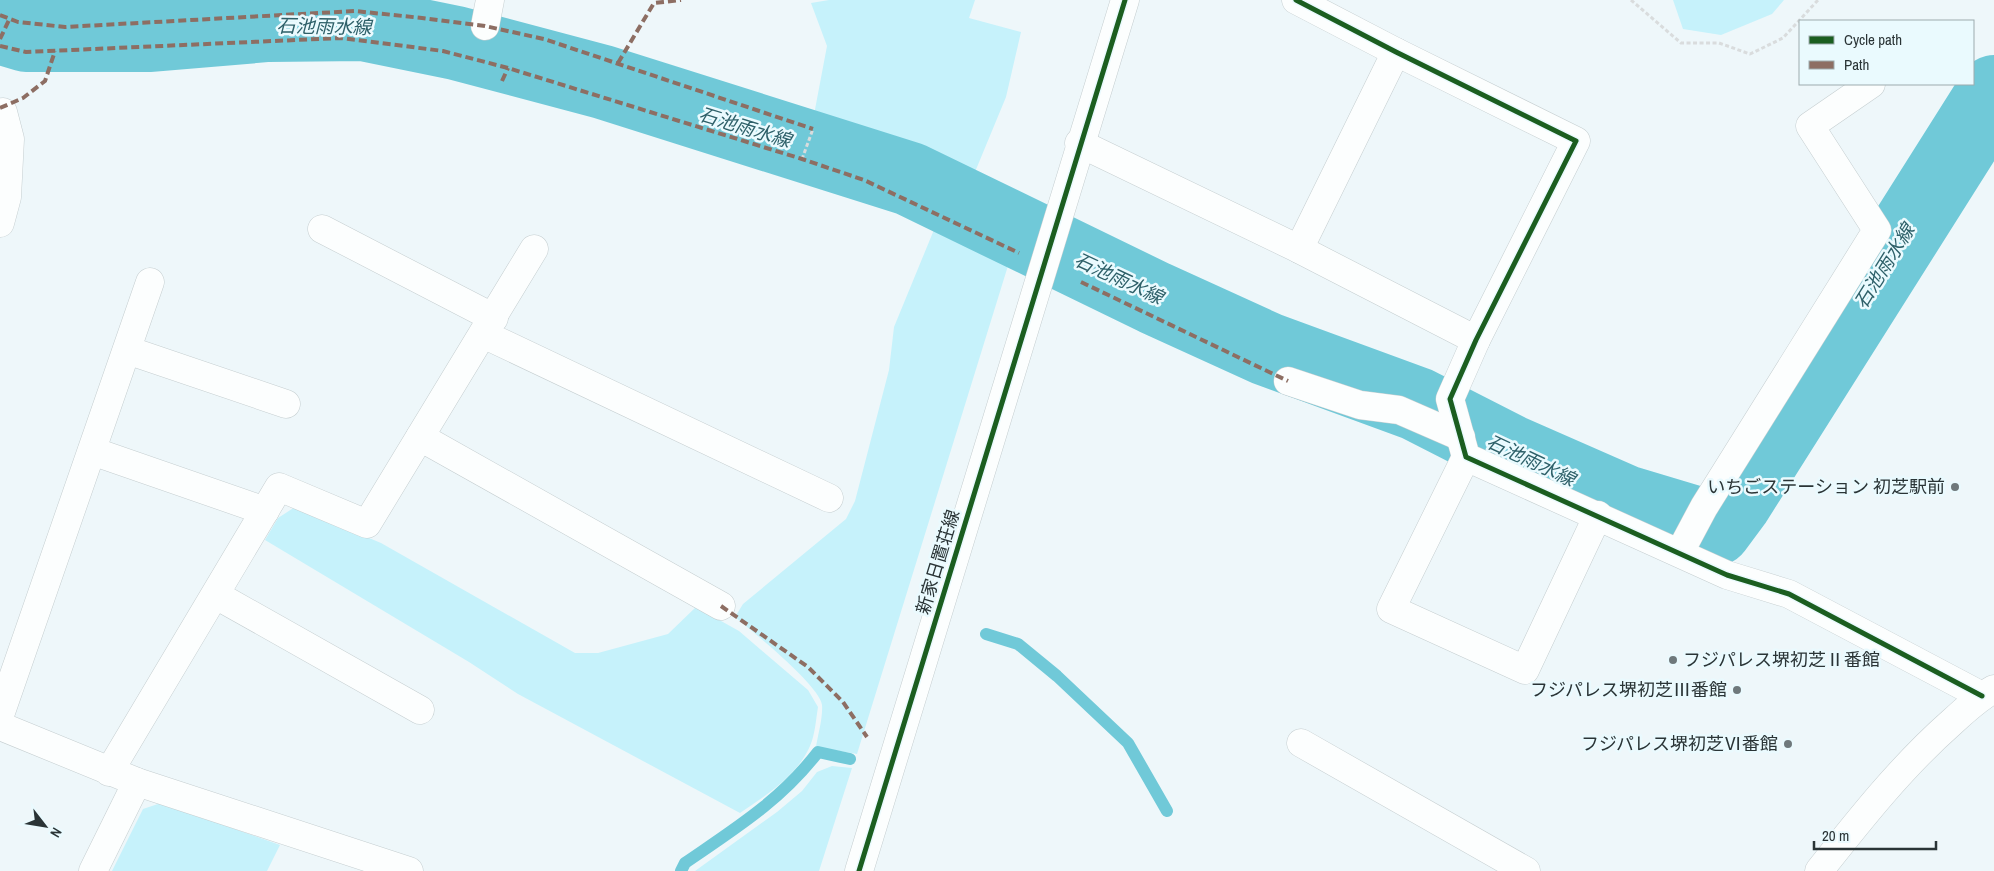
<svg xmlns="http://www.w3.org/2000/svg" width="1994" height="871" viewBox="0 0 1994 871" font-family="'Archivo Narrow','Noto Sans JP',sans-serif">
	<rect width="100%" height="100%" fill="#eef7fa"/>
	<g fill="#c6f2fb">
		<path d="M829,0H975L969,18L1021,32L1006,97L970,184L890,149L813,120L827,46L811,3Z"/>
		<path d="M1673,0H1784L1772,14L1721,35L1683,29Z"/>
		<path d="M938,220L1011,256L857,754L816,747C818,734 823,718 822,705C820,686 752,631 735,617L743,604L846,519L855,501L889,370L894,327Z"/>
		<path d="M295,507L381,543L575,653H598L668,634L696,607L739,631L808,690L818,707C816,719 815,735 810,746C797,776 765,796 740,813L518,694L469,662L265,540L278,518Z"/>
		<path d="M832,766L852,768L819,871H695L777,812L802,791L817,772Z"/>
		<path d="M161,803L280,845L267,871H112L143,809Z"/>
	</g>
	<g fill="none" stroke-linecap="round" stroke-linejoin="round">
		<g stroke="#70c9d8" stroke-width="12">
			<path d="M986,634L1018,644L1057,676L1128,743L1167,811"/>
			<path d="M681,871L685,863C736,828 780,801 818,752L850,759"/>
		</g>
		<path stroke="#70c9d8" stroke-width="74" d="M0,27L26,35H151L268,25L363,24L456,43L603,82L910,179L1155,298L1267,349L1417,404L1511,452L1625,502L1715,529L1735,502L1994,92"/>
		<g stroke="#c5ced0" stroke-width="29">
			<g id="minor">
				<path d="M1296,0L1396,52L1576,141L1476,340L1450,399L1466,457L1727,575L1789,594L1982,696"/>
				<path d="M485,26L490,0"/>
				<path d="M1079,143L1299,249L1476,340"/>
				<path d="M0,223L7,197L10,139L3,112"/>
				<path d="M322,229L494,318"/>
				<path d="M1299,249L1396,52"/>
				<path d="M483,334L829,498"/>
				<path d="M127,350L286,404"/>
				<path d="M1288,381L1360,405L1399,410L1461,437"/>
				<path d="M420,437L721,606"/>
				<path d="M92,451L265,511"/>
				<path d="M1466,457L1391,609L1525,670L1598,515"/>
				<path d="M1680,552L1704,507L1877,230L1810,126L1871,84"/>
				<path d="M216,595L420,710"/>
				<path d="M0,715L150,282"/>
				<path d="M0,726L137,782L409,871"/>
				<path d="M1301,743L1526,871"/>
				<path d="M109,772L279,487L367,524L534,249"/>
				<path d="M93,871L137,782"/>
				<path d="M859,871L1125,0"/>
				<path d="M1819,871C1860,819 1902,766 1952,722C1965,710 1978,698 1994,689"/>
			</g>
		</g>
		<g stroke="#d9dcdd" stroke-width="3" stroke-dasharray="4 2.5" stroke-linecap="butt">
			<path d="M1631,0L1681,43H1719L1750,54L1783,38L1818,0"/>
			<path d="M802,159L813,129"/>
		</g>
		<use href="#minor" stroke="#fcfefe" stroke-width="28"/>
		<g stroke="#8d6e63" stroke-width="4" stroke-dasharray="8 4" stroke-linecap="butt">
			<path d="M0,15L18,22L65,27L355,11L422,18L485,26L544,39L813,129"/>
			<path d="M0,39L9,20"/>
			<path d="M0,46L26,52L341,38L443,51L508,68L802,159L864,180L1019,253"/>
			<path d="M618,63L654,3L681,0"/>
			<path d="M502,81L508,68"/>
			<path d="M0,108L23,98L45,81L55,51"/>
			<path d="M1081,282L1288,381"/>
			<path d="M721,606L808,667L843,702L867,737"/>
		</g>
		<g stroke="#eafafe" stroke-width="8">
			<g id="cycleway">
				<path d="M1296,0L1396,52L1576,141L1476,340L1450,399L1466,457L1727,575L1789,594L1982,696"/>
				<path d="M859,871L1125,0"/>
			</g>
		</g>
		<use href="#cycleway" stroke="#1b5e20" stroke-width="5"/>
	</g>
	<g fill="#6f787b" stroke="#eafafe" stroke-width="2">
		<circle cx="1955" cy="487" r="5"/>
		<circle cx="1673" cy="660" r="5"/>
		<circle cx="1737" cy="690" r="5"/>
		<circle cx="1788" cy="744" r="5"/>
	</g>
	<g text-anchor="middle" stroke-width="5" stroke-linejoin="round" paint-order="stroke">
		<g font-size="18" fill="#2a3436" stroke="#eafafe" text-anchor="end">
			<text x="1945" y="493">いちごステーション 初芝駅前</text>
			<text x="1683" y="666" text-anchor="start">フジパレス堺初芝Ⅱ番館</text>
			<text x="1727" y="696">フジパレス堺初芝Ⅲ番館</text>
			<text x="1778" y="750">フジパレス堺初芝Ⅵ番館</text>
		</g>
		<g font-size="18" fill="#2a3436" stroke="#eafafe">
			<text transform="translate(938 562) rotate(-73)" y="6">新家日置荘線</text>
		</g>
		<g font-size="19" font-style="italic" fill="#2e6069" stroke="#eafafe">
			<text transform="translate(324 26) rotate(1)" y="7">石池雨水線</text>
			<text transform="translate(745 127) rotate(17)" y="7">石池雨水線</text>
			<text transform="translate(1884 266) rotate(-58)" y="7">石池雨水線</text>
			<text transform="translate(1119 278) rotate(25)" y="7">石池雨水線</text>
			<text transform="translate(1531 460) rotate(25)" y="7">石池雨水線</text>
		</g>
	</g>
	<rect x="1799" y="20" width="175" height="65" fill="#eafafe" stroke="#9dabae"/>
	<rect x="1809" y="36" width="25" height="8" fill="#1b5e20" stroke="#9dabae"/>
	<text x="1844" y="45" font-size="15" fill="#2a3436">Cycle path</text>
	<rect x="1809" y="61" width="25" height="8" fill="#8d6e63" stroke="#9dabae"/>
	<text x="1844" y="70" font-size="15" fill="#2a3436">Path</text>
	<g transform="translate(45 826) rotate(121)" stroke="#eafafe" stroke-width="4" paint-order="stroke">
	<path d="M0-4L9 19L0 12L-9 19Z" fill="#2a3436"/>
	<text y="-8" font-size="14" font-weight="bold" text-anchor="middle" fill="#2a3436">N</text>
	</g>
	<path d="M1814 841v8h122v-8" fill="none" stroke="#2a3436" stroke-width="2.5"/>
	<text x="1822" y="841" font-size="15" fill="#2a3436" stroke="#eafafe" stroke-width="4" paint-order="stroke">20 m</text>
</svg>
